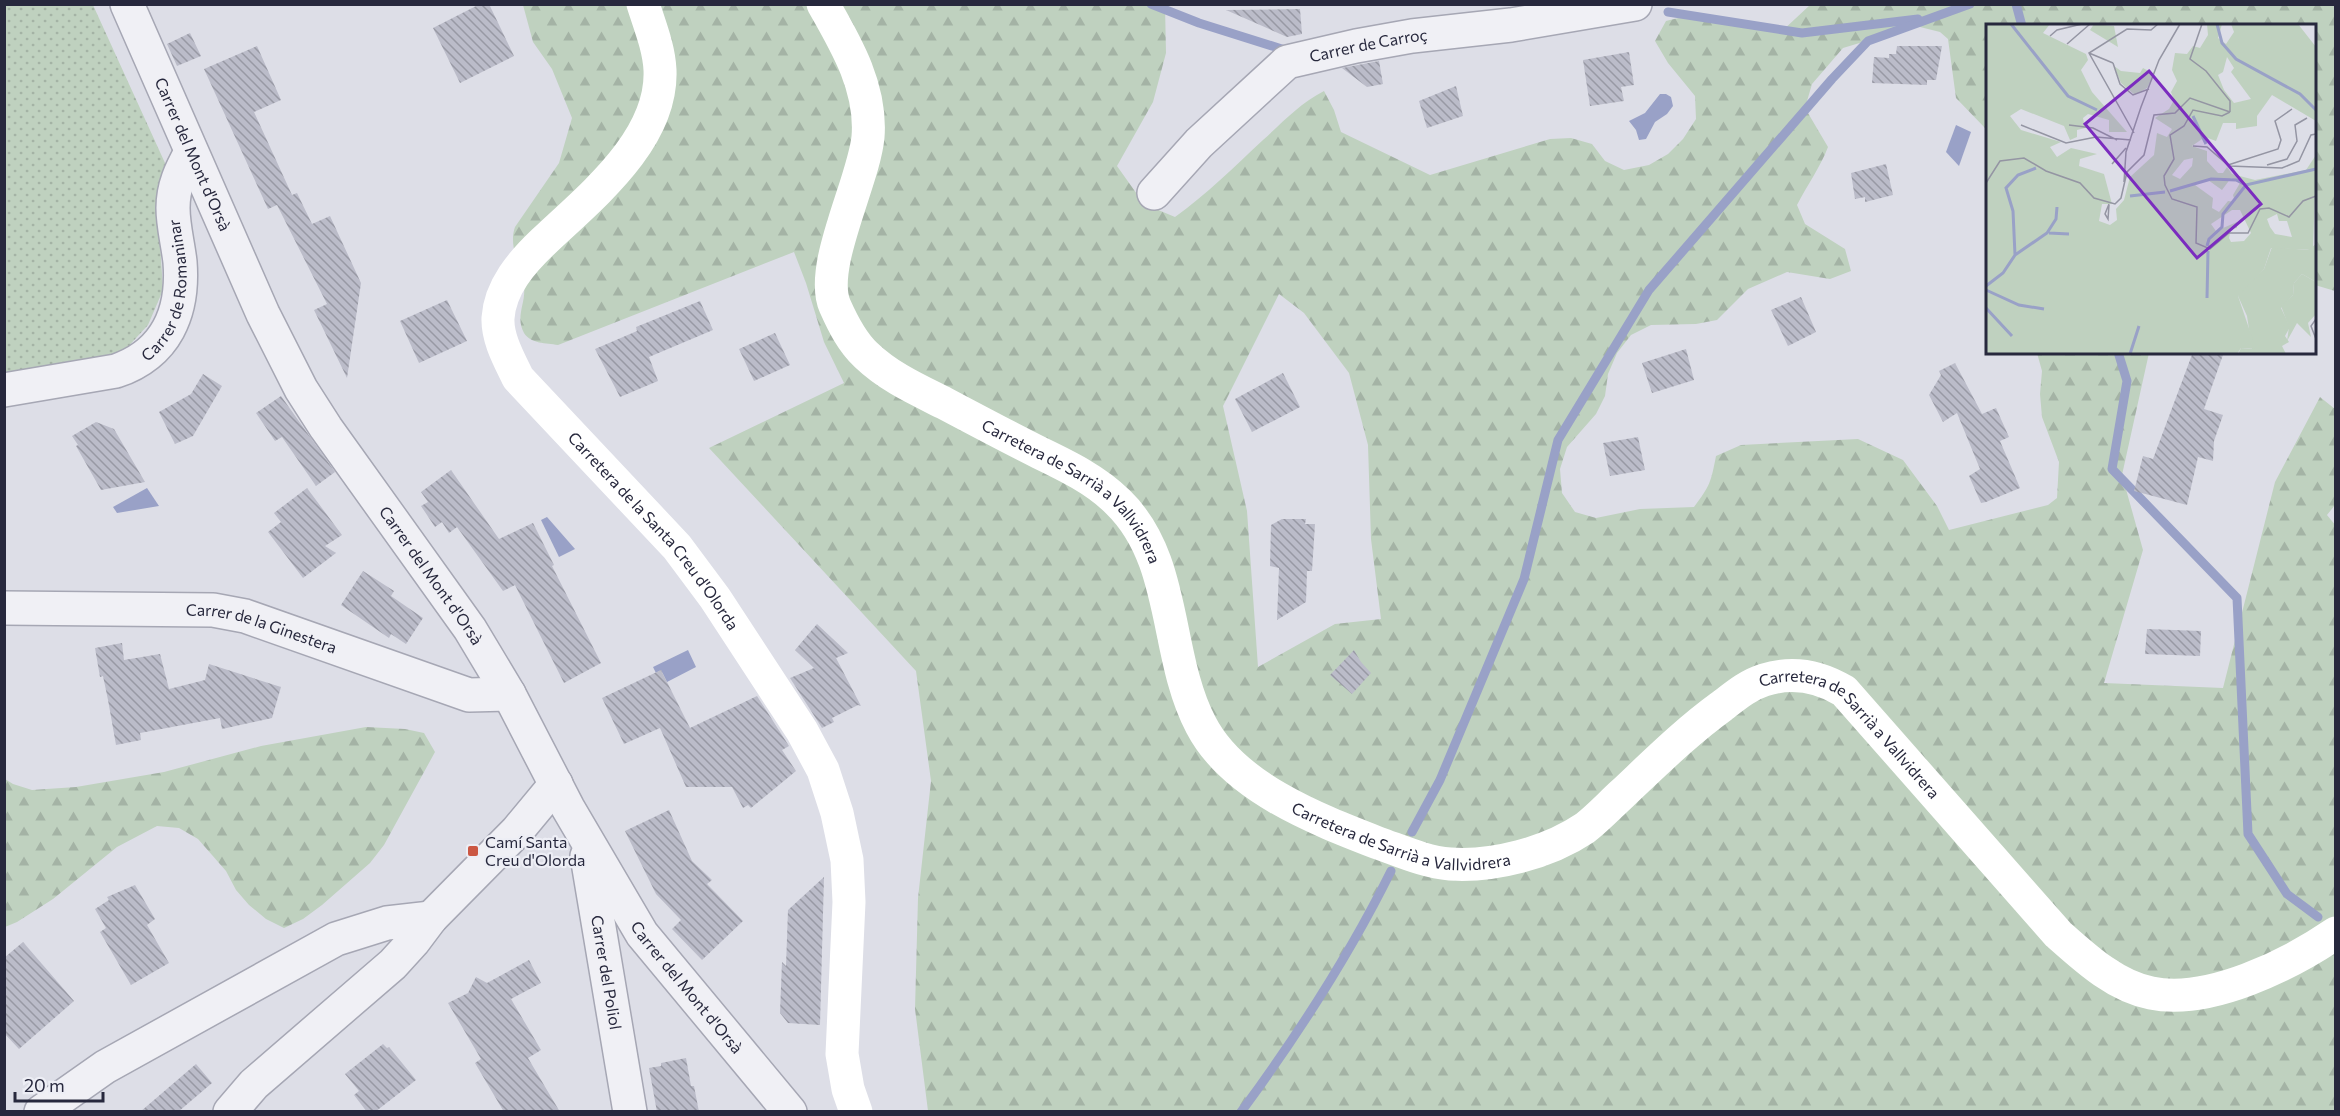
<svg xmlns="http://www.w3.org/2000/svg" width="2340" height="1116" viewBox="0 0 2340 1116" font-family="Commissioner,sans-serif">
	<defs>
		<pattern id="grass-dots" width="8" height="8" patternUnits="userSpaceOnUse" patternTransform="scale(1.5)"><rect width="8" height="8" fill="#bfd1bf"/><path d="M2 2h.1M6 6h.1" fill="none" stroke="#a4b3a5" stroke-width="1.8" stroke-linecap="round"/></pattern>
		<pattern id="forest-firs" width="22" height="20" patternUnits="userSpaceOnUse" patternTransform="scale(1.5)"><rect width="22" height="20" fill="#bfd1bf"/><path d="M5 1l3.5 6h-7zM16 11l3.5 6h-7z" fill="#a4b3a5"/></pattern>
		<pattern id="building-back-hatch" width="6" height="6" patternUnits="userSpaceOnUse" patternTransform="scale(1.5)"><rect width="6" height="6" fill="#bbbcc9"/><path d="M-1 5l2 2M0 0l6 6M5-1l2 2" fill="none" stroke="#9899a4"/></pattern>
	</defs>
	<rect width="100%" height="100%" fill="#dddee7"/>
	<path fill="url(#grass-dots)" d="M4,5H93L165,163L159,228L163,290L148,325L125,350L91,362L4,374Z"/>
	<g fill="url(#forest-firs)" fill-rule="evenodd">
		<path d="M523,5H1165L1166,53L1153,102L1117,166L1144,204L1175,217C1207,194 1234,167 1263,140C1283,122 1299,104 1324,91L1334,110L1341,132L1430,175L1550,139L1571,138L1592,144L1605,161L1624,170L1649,165L1668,154L1683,139L1696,119L1695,96L1668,63L1655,41L1666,21C1674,19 1681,17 1689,16C1718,14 1752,28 1781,32L1810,5H2335V291L2315,285L2314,26H1988L1987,137L1985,128L1956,98L1948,39L1940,32L1916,26L1843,48L1812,84L1805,108L1828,147C1820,168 1807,185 1797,205L1805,224L1845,249L1851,271L1830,279L1787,272L1748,289L1717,320L1696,324L1651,325L1631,335L1617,353L1608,374L1605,396L1596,414L1567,447L1560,469L1562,493L1575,512L1596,518L1640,509L1694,507C1710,486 1711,482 1716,456L1741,445L1858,439L1903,460L1937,506L1949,530L2048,505L2057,498L2059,462L2042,417L2040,394L2042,371L2037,353H2149L2122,475L2143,550L2104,683L2223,688L2275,482L2320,397L2335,409V505L2327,515L2336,526L2335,1111H928L915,1009L918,898L931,781L916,671L709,448L844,383L824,342L806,283L794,252L558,345C546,343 531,344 524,333C515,317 526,303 524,287C521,267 508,246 515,227L559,163L572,118L552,69L533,42ZM1279,294L1304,313L1349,373L1368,445L1371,539L1381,619L1335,624L1258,667L1247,511L1223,406Z"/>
		<path d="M366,727L405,729L424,733L435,752L384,845L370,863L322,905L303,919L284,928L266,919L249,905L236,890L226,871L198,839L179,828L157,826L117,847L53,899L17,922L5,927V779L13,784L32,790L76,787L164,772L261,746Z"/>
	</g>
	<g fill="#99a1c7">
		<path d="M1660,94H1666L1671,97L1673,106L1667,114L1655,122L1646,139L1639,140L1636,130L1629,121L1645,113Z"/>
		<path d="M1956,125L1971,132L1959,166L1946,152Z"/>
		<path d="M147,488L159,506L117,513L113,507Z"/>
		<path d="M547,517L575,549L559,557L541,520Z"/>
		<path d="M688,650L696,667L667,682L661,670L656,673L653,667Z"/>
	</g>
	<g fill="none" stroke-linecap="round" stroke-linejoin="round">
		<g stroke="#99a1c7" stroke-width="9">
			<path d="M1151,4L1199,23L1288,51"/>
			<path d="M2016,4L2022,26"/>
			<path d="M1668,12L1802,33L1918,19"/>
			<path d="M2118,352L2127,381L2112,469L2237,598L2248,834L2287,894L2318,917"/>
			<path d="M1412,832L1440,780L1524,579L1558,440L1649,290L1832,79L1868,41L1970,4"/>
			<path d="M1241,1112C1297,1036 1349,956 1391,871"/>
		</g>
	</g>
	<g fill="url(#building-back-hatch)">
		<path d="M480,4H489L514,56L460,83L433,28Z"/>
		<path d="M1300,9L1302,34L1287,37L1226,10Z"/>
		<path d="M190,33L201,56L177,66L167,44Z"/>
		<path d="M257,46L281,100L254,112L292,195L297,193L312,224L330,216L361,283L347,378L314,310L327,304L277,205L268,209L204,69Z"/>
		<path d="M1897,46H1942L1936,80H1927V85L1872,83L1874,57L1889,58V54H1896Z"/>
		<path d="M1629,52L1634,85L1621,87L1624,101L1590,106L1583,60Z"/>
		<path d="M1379,61L1383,84L1367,87L1342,68Z"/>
		<path d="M1456,86L1463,116L1427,128L1419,101Z"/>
		<path d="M1886,164L1893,195L1865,202V197L1855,199L1851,173Z"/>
		<path d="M1801,297L1816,332L1788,346L1771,310Z"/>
		<path d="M447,300L467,341L419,363L400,321Z"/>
		<path d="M700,301L713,330L649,357L658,381L620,397L595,349L637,331L636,327Z"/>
		<path d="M775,333L790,365L754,381L739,349Z"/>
		<path d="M1686,349L1694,380L1652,393L1642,363Z"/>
		<path d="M2193,352H2224L2204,409L2223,415L2214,441L2213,461L2198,457L2187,505L2134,491L2143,456L2153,459Z"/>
		<path d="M1955,363L1982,414L1996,408L2009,437L2000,441L2020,488L1986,502L1981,503L1969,476L1980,469L1957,413L1943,422L1929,395L1941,375L1939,371Z"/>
		<path d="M1283,373L1300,407L1252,432L1235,399Z"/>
		<path d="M203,374L222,386L193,436L175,444L159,412L191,394Z"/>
		<path d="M281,396L335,472L316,486L282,437L275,441L256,413Z"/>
		<path d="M96,422L114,429L145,482L101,490L76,446L78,445L72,436Z"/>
		<path d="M1638,437L1645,470L1610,476L1603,443Z"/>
		<path d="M451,470L499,539L533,523L554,565L552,566L601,663L564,683L515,585L503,591L457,527L449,533L442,522L435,527L421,506L428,502L421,492Z"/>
		<path d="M307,488L342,535L325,546L336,553L303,578L268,532L281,522L274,513Z"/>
		<path d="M1282,519H1306L1305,524H1315L1312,571H1307L1306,602L1277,620L1279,568L1270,566L1271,525Z"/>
		<path d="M363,571L394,591L391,596L423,618L406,644L391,634L389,638L341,605Z"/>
		<path d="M817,624L848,653L836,658L861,706L858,705L832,718L834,722L822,728L790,678L814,668L795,650Z"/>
		<path d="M2147,629L2201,631L2200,656L2145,654Z"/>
		<path d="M122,643L124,660L160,654L169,689L205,680L209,664L281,687L272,718L222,729L220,718L140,733L141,740L116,745L108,700L103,676L100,677L95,648Z"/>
		<path d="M1354,650L1361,662L1371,673L1352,694L1330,675Z"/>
		<path d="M661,670L690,728L757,696L789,746L782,750L796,771L751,808L748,805L743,808L732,787H686L660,728L624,744L602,698Z"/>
		<path d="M669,810L692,861L712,880L707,884L743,921L702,960L672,929L681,920L656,894L625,831Z"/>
		<path d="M824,877L820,1025L788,1023L780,1013L782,962L786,966L788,910Z"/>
		<path d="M135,885L155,919L147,925L169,963L131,985L100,932L106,928L95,909L109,900L107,897Z"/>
		<path d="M23,942L74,1001L19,1049L4,1033V958Z"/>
		<path d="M529,960L541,983L511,999L541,1050L528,1058L560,1112H504L475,1063L481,1059L448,1003L468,993L476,977L487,983Z"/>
		<path d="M383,1044L387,1048L389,1047L416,1080L375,1112H367L354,1095L359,1091L345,1074Z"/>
		<path d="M686,1058L691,1086H694L699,1112H657L649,1068L661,1066V1063Z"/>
		<path d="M196,1064L212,1083L178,1112H140Z"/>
	</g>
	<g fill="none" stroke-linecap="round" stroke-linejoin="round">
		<g stroke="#a6a7b4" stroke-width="36">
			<g id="minor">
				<path id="s1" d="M127,4L263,314L301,389L326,428L470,629L509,694L568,808L642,934L790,1112"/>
				<path id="s2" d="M1154,193L1199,143L1287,62L1356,46L1412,36L1511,25L1635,4"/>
				<path id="s3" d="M4,390L116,371C166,354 184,313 180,262C178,244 173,226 173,208C173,186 181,170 191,152"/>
				<path id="s4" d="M4,608L213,610L245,616L469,695L509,694"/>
				<path id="s5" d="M587,856L630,1112"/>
				<path d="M41,1112L105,1067L336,939L387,923L431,918"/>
				<path d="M230,1112L254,1084L393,964L413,942L431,918L517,831L556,784"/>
			</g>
		</g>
		<use href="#minor" stroke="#f0f0f5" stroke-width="33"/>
		<g stroke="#fff" stroke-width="33">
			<path id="s6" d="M643,4C650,26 659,48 660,70C663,141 589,198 543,242C522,262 500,287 498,318C497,339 510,361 518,378L677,547L715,598L802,731L823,770L837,813L847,860L849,902L842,1054L848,1089L856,1112"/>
			<path id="s7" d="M823,4C846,44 872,88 868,137C864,181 818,267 835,306C843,324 852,342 866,355C889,377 916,389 944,403C976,420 1008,437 1040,453C1067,466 1096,480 1118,502C1178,560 1164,655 1201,725C1233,787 1316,819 1378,843C1401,851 1425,862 1450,864C1493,867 1548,853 1585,828C1598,818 1610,805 1622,794C1654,764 1686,732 1722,706C1735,696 1748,685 1764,680C1792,671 1819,676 1844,691L2058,934C2085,958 2115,986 2151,993C2209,1005 2289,965 2336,933"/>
		</g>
	</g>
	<rect fill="#cb5743" stroke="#edeef5" stroke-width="2" x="467" y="845" width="12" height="12" rx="3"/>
	<g text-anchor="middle" stroke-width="4.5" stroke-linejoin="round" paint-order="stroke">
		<g font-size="16" fill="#27283d" stroke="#edeef5">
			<text dy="6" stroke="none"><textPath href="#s2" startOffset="270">Carrer de Carroç</textPath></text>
			<text dy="6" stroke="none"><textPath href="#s1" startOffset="164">Carrer del Mont d'Orsà</textPath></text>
			<text dy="6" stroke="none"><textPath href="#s3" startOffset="219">Carrer de Romaninar</textPath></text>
			<text dy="6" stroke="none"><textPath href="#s7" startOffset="626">Carretera de Sarrià a Vallvidrera</textPath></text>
			<text dy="6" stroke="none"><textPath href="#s6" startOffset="642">Carretera de la Santa Creu d'Olorda</textPath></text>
			<text dy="6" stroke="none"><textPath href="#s1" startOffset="650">Carrer del Mont d'Orsà</textPath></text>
			<text dy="6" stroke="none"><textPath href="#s4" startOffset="260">Carrer de la Ginestera</textPath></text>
			<text dy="6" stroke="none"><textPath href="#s7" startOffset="1686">Carretera de Sarrià a Vallvidrera</textPath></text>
			<text dy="6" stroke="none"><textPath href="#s7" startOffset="1148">Carretera de Sarrià a Vallvidrera</textPath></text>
			<text dy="6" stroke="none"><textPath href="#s5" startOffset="118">Carrer del Poliol</textPath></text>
			<text dy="6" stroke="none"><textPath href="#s1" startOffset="1136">Carrer del Mont d'Orsà</textPath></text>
		</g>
		<g font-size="16" fill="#27283d" stroke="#edeef5" text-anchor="start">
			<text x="485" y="848">Camí Santa<tspan x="485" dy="18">Creu d'Olorda</tspan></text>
		</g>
	</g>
	<g transform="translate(1986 24)">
		<rect width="330" height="330" fill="#dddee7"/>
		<path d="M128,42L135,47L154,49L157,44L168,50L161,64L149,71L135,59ZM330,220V258L316,250L308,259L307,271L295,284L304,303L299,312L303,318L296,322L300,330H252L255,324L266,325L261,292L252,272L254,266L278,245L286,223L322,226Z" fill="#bfd1bf"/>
		<path d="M0,0H64L57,9L100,30L102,36L95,46L106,68L141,108H123V96L102,90L97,94L99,104L91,106V113L84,116L78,102L35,85L24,92L35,106L75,118L64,123L71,133L85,124L111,130L94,135L93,142L118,150L126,180H116L113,197L124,201L131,196L130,185L138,176L144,153L168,131L171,109L181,113L186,105L169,94L183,85L188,76L185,68L191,57L186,46L189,29L201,30L207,22L214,24L222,11L221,0H236L232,14L240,20L248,8L245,0H312L330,23V97L286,71L271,92V102L250,105V99H237L230,117L219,113L206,122L221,127V137L232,149H237L241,143L246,150L269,156L320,146L330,131L327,226L285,224L278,245L252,272L270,325L255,324L251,330H0ZM241,33L248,44L245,48L265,75L248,79L238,66L232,51L237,48ZM207,134L206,142L194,155L186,151L198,136ZM245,154L254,159L247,171L249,178L242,177L233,188L226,184L227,174L209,161L222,156L236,166ZM246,186H254L265,209L258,217L245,218L243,214L245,205L251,204V198L230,207L225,200ZM291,190L293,197H301L306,213L289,210L284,203L281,195ZM108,0L128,2L132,23L104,6ZM316,250L330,258V290L322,299L325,313L311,299L301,317L303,303L295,282L307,271L308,259Z" fill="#bfd1bf" fill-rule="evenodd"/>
		<path fill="none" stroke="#99a1c7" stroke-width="3" d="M25,0L82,72L111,86M231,0L236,19L250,35L314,70L330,86M207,92L220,120M184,167L225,155L250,156L260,161L330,145M144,172L179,168M63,209L83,210M221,222L223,215L236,203L237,190L260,161M29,231L61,209L70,195L71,183M0,262L17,249L29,231L27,187L20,164L32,151L50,144M0,266L33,281L58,285M221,274L222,227M0,284L26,312M144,330L153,302"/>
		<path fill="none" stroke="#9495a3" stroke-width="1.5" d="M216,0L204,35L220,47L244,77V88M64,12L71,6L96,0M81,20L104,0M103,29L127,39M127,39L134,60L147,71L163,65M244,88L236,92L207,86L198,102L184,111L188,135L178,152L179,161L186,175L211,183L210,219L224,225L243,209H262L274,185L283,184L303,193L317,177L330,172M35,101L80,119L110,113L145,116M83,101L107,104L131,116M148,109L103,29L141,5L165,6L172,0M207,122L221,123L243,142L296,144L313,137L325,111L330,110M126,140L140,124M242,141L292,125L295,116L289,97L306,85M281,141L301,135L311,117L309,101L321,94M138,158L140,128L155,83L173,36L194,0M0,159L14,137L38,134L60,147L94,159L108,174L129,180L135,174L141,148L158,131L168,91L189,89L204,74L244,88M123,181L122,195L119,190L123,180M330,295L325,302L330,315"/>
		<path fill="#7b2cbf" fill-opacity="0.15" stroke="#7b2cbf" stroke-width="3" d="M163,47L275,180L211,234L99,100Z"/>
		<rect width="330" height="330" fill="none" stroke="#27283d" stroke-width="3"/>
	</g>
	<rect width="2340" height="1116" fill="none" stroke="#27283d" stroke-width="12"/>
	<path d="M15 1092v9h88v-9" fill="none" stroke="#27283d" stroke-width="3"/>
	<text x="24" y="1092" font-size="18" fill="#27283d" stroke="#edeef5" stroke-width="4.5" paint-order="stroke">20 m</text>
</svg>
